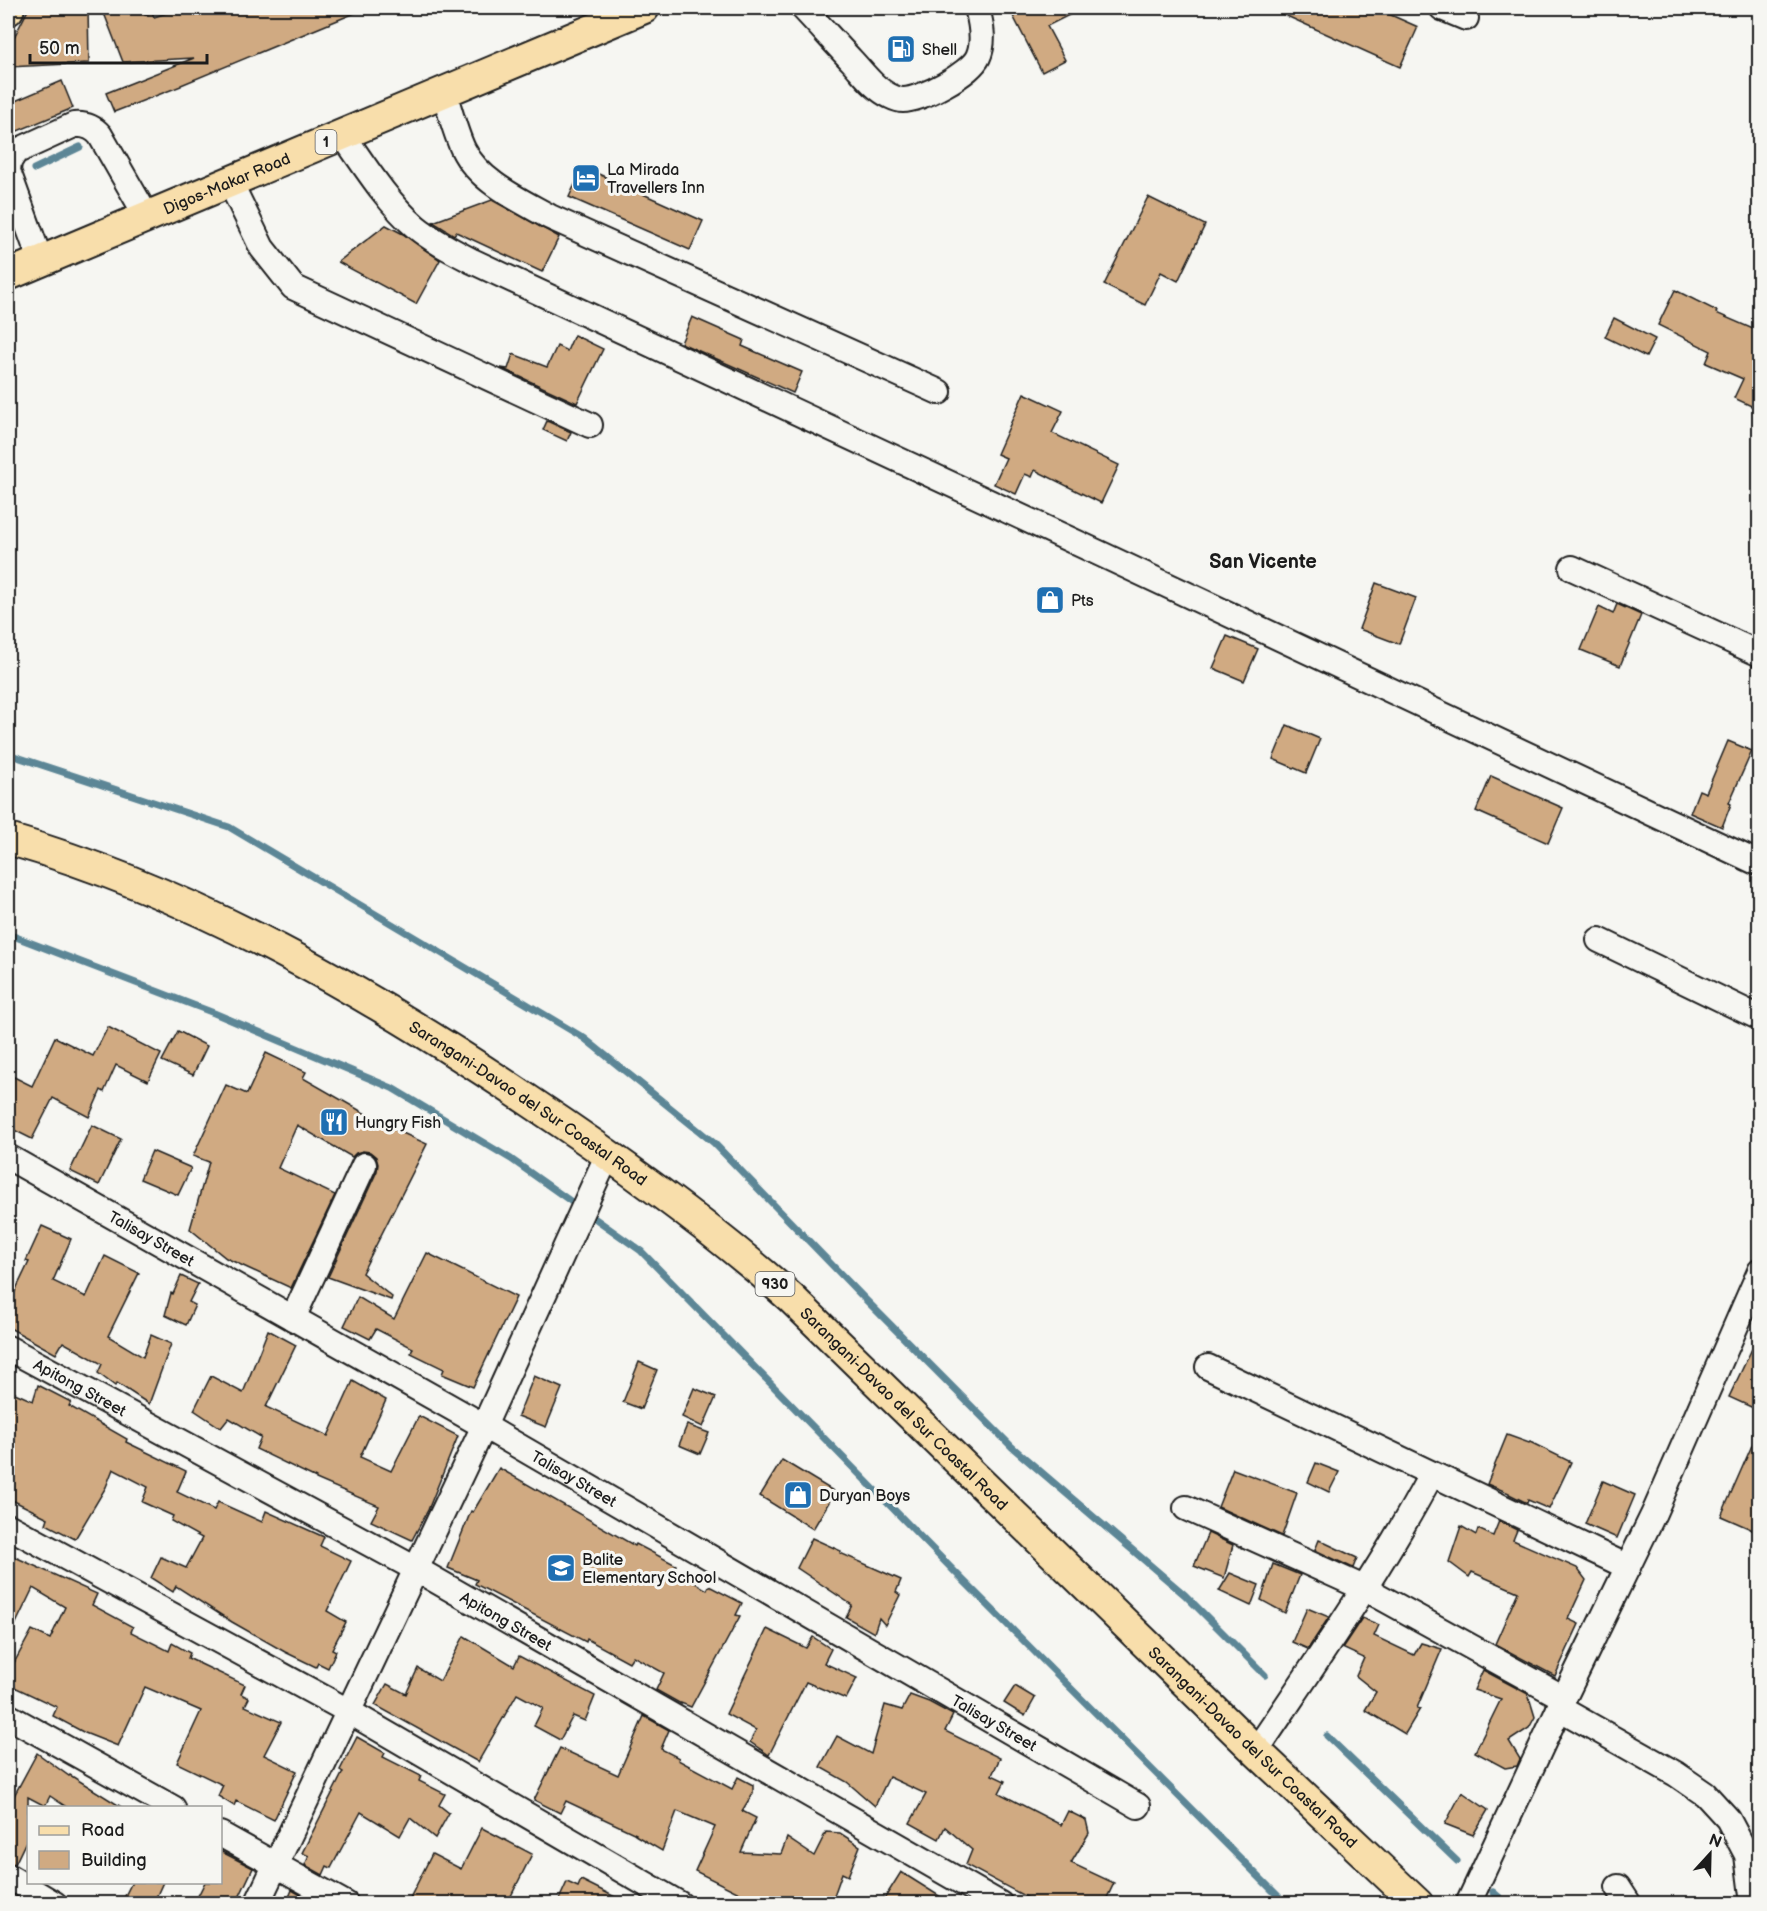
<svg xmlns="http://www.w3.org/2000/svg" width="1767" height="1911" viewBox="0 0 1767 1911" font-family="'Balsamiq Sans',sans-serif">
	<rect width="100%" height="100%" fill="#f6f6f2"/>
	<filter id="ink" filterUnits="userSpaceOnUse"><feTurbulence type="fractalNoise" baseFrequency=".0167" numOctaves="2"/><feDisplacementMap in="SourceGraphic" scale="12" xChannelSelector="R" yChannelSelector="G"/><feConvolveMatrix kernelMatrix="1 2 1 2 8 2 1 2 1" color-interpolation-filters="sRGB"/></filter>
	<g filter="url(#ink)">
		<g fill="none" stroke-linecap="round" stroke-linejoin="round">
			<g stroke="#5c8696" stroke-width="7">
				<path d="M34,169L80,147"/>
				<path d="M8,754L229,827L584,1038L714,1143L864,1298L1012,1447L1185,1595L1265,1675"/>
				<path d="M8,934L214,1013L392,1088L511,1159L641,1251L954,1571L1286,1904"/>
				<path d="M1327,1736L1457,1861"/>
				<path d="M1493,1892L1507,1904"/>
			</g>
		</g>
		<g fill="#d0aa82" stroke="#1c1c1c" stroke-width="1.5">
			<path d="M29,8H88L89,63L8,67V49Z"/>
			<path d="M102,8H142L145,15L152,12L154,17L182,8H367L181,85V86L114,112L106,93L194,58L123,62Z"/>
			<path d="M1009,8H1083L1047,26L1065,60L1042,72Z"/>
			<path d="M1269,8H1375L1418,27L1400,67Z"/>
			<path d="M62,81L73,108L8,135V104Z"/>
			<path d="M583,167L703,221L690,250L569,197Z"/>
			<path d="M1148,197L1205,225L1178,281L1161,272L1145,305L1104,285Z"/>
			<path d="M492,200L559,237L542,272L456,232L454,235L433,222Z"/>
			<path d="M386,225L403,234L440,260L416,304L338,262Z"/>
			<path d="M1675,290L1717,311L1716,313L1760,332V410L1734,398L1743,379L1706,363L1711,351L1658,325Z"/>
			<path d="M692,317L744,340L742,346L802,372L793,393L681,343Z"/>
			<path d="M1614,318L1655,339L1646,357L1605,337Z"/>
			<path d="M574,335L603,349L577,403L501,368L508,369L513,354L547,367L557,346L567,351Z"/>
			<path d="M1024,393L1063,411L1052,433L1119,465L1101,503L1035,470L1032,477L1025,474L1016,494L994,484L1006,458L997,454Z"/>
			<path d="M547,421L571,432L567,441L543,430Z"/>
			<path d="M1376,583L1416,598L1399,644L1359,629Z"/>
			<path d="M1617,604L1641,615L1620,666L1581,650L1599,607L1613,614Z"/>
			<path d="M1227,636L1258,649L1244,681L1213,668Z"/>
			<path d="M1287,725L1320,739L1306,773L1273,759Z"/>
			<path d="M1728,741L1752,751L1729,803L1731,804L1722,827L1690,813L1699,790L1706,793Z"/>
			<path d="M1491,776L1563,808L1548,843L1476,811Z"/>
			<path d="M108,1027L161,1054L148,1081L116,1065L104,1092L101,1090L89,1117L53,1098L32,1139L8,1127V1074L32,1086L55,1037L93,1056Z"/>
			<path d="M178,1031L207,1046L193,1075L162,1061Z"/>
			<path d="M266,1053L306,1072L303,1078L385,1125L427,1144L362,1273L392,1297L391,1300L328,1277L377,1171L378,1164L376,1157L370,1152L363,1151L356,1153L352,1157L297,1125L278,1168L335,1195L291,1288L226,1258L190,1229L209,1162L193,1156L226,1085L247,1094Z"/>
			<path d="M92,1125L121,1139L99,1185L70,1171Z"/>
			<path d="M152,1151L191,1168L178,1195L140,1179Z"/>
			<path d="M42,1226L71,1239L53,1281L86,1297L105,1256L139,1273L108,1336L143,1357L151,1335L171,1344L149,1404L117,1383L115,1386L98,1373L102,1364L63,1342L56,1354L8,1327V1306L29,1262L26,1261Z"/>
			<path d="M427,1253L516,1297L473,1387L442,1374L444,1369L411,1353L413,1348L376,1329L370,1339L344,1326L358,1297L394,1319Z"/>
			<path d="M181,1276L198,1284L189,1302L195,1305L186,1325L165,1315L171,1293L173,1294Z"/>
			<path d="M268,1330L296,1345L266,1407L328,1436L353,1381L386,1400L360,1457L391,1471L419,1416L458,1436L428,1510L412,1540L371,1521L379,1506L316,1479V1478L256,1449L261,1437L229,1418L221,1428L194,1410L211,1376L243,1393Z"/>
			<path d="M1760,1332V1411L1729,1397Z"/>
			<path d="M639,1362L657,1370L641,1409L623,1402Z"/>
			<path d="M534,1376L562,1388L546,1427L518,1416Z"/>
			<path d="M38,1385L71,1402L69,1406L127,1439L126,1442L186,1471L177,1492L214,1510L218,1502L262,1522L266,1511L324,1537L320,1546L351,1561L327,1611L346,1622L332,1649L336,1651L328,1668L318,1663L316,1667L285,1652L232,1622L176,1586L173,1592L151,1578L161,1557L186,1568L202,1538L171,1521L173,1516L142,1502L148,1487L113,1469L106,1487L75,1539L46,1524L48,1518L8,1498V1390L33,1401Z"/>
			<path d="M694,1388L716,1397L703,1427L682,1417Z"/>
			<path d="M687,1425L709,1433L700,1454L679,1445Z"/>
			<path d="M1760,1427V1533L1721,1516Z"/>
			<path d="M1507,1435L1529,1443L1530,1442L1571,1462L1549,1509L1528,1500L1527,1503L1509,1494V1493L1487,1484Z"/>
			<path d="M782,1460L835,1492L813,1529L760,1496Z"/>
			<path d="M1316,1463L1339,1472L1329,1492L1308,1482Z"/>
			<path d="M499,1468L635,1546L636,1544L676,1565L673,1570L707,1590L709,1586L742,1603L736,1615L740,1616L691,1707L681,1703V1704L656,1690L664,1673L633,1656L629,1662L587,1639L586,1642L475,1584L477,1580L448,1568L471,1511L473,1512Z"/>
			<path d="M1233,1469L1297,1493L1282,1536L1218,1507Z"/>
			<path d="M1603,1481L1635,1495L1617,1538L1585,1524Z"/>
			<path d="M1499,1521L1517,1530L1513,1540L1577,1568L1586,1580L1568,1619L1579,1624L1555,1676L1495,1644L1518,1592L1472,1572L1469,1577L1449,1562L1461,1526L1476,1535L1478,1529L1493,1536Z"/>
			<path d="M1208,1533L1233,1545L1224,1578L1194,1566Z"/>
			<path d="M812,1538L841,1551L840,1553L901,1580L896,1592L900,1595L885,1625L879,1618L874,1633L846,1617L852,1605L797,1568Z"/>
			<path d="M1319,1540L1357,1558L1353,1568L1315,1550Z"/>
			<path d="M15,1557L97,1594L92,1605L133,1627L131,1632L169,1651L172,1643L190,1653L188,1658L245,1685L241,1694L249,1698L245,1706L281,1722L264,1755L297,1771L274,1820L236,1801L234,1806L218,1796L223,1785L177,1763L201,1711L145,1687L118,1746L85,1733L53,1716L57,1707L8,1684V1674L32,1630L50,1639L65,1607L33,1588L8,1640V1572Z"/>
			<path d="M1273,1564L1300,1575L1285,1613L1261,1600Z"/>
			<path d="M1230,1573L1259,1585L1251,1606L1219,1591Z"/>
			<path d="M1307,1608L1329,1617L1308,1649L1292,1642Z"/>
			<path d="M1362,1618L1379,1625L1374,1636L1414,1655L1421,1643L1442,1649L1417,1708L1420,1709L1405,1734L1365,1710L1376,1692L1356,1676L1364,1658L1342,1648Z"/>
			<path d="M767,1629L806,1648L813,1637L831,1649L824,1663L857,1678L846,1699L806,1682L769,1755L750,1742L756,1730L726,1714Z"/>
			<path d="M464,1636L514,1666L519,1656L595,1696L585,1721L573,1716L560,1740L534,1726L543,1708L517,1694L478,1762L375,1705L387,1684L406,1694L418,1668L440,1681Z"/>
			<path d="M1483,1670L1528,1694L1535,1717L1529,1728L1509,1741L1520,1759L1517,1766L1505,1768L1475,1752L1501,1699L1474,1690Z"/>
			<path d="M1015,1686L1035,1698L1025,1716L1004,1703Z"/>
			<path d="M910,1695L929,1702L953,1715L945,1731L1000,1758L992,1775L1005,1781L999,1793L1061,1825L1068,1811L1086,1820L1089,1833L1071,1863L1114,1883L1104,1904H1039L966,1865L972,1850L945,1827L939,1839L910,1823L926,1794L889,1777L875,1806L847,1782L820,1767L837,1736L871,1754L885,1705L902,1710Z"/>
			<path d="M644,1716L669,1730L661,1749L679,1758L678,1760L732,1789L738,1777L753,1785V1793L742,1811L756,1818L741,1852L781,1854L787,1838L814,1856L826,1832L840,1833L860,1846L848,1876L842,1873L831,1904H761L695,1871L715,1827L677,1811L662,1851L635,1835L636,1834L566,1801L560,1813L534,1800L560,1748L618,1775Z"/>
			<path d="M357,1737L385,1753L383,1757L421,1776L419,1781L445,1794L439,1805L449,1813L435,1838L410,1818L400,1836L361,1812L331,1868L327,1866L323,1875L305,1865L309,1856L302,1853L343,1772L340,1770Z"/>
			<path d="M37,1753L69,1776L70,1775L123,1808H68L50,1796L45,1806L28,1797V1837L15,1864L8,1862V1807Z"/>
			<path d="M1462,1792L1488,1810L1473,1835L1445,1824Z"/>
			<path d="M482,1828L532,1854L507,1904H407L432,1854L461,1869Z"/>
			<path d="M220,1851L253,1868L236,1904H207L197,1898L205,1882H220Z"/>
			<path d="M901,1872L952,1904H881Z"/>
			<path d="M581,1880L629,1904H557L567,1882L578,1887Z"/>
			<path d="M132,1882H163L153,1904H121Z"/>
			<path d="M292,1890L313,1902L312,1904H286Z"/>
		</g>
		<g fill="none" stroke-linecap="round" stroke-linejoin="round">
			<g stroke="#1c1c1c" stroke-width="28">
				<g id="minor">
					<path d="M803,8C820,26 836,44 853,62C864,74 875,89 890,96C894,98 899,100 903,100C921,100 970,74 978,57C985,42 981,23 977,8"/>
					<path d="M1442,8L1466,18"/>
					<path d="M444,92C450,111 455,132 463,149C479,182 520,200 550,217L939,392"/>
					<path d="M343,135C364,165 387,202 416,227C433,241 453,251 472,261L1103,555L1760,864"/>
					<path d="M230,182L262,248L293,287L590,425"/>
					<path d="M41,262L8,171L9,162L15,152L74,125C85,124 93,127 100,135L147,217"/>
					<path d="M1572,568L1760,654"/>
					<path d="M1599,940L1760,1018"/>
					<path id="s1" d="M8,1157L484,1426L1138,1806"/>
					<path d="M293,1318L364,1165"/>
					<path id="s2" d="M8,1348L416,1569L1000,1904"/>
					<path d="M1208,1367L1628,1567"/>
					<path d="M1186,1508L1366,1589L1564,1698"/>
					<path d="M8,1526L348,1711L680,1904"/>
					<path d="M1559,1708L1676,1774L1705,1794L1728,1819L1747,1855L1753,1904"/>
					<path d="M8,1716L173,1808"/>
					<path d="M1256,1751C1317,1660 1380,1571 1431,1475"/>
					<path d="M220,1834L346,1904"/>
					<path d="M8,1876L55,1904"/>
					<path d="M1618,1887L1629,1904"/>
					<path d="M257,1904L484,1426L608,1154"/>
					<path d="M1468,1904L1564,1698L1654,1513L1760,1271"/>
				</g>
			</g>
			<g stroke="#1c1c1c" stroke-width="34">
				<g id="major">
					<path d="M8,10L9,8"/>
					<path id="s3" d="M8,275L644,8"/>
					<path id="s4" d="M8,839C196,893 369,993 531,1102C621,1162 709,1225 791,1298L1256,1751L1418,1904"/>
				</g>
			</g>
			<use href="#minor" stroke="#f6f6f2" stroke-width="24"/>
			<use href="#major" stroke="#f8deab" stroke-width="30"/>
		</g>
	</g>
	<defs>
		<g id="fuel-square" transform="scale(1.5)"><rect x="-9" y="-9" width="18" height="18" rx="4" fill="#1f6fb2" stroke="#f6f6f2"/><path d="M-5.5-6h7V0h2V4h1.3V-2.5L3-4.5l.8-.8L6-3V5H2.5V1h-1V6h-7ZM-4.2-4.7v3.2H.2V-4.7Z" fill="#fff"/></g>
		<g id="hotel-square" transform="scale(1.5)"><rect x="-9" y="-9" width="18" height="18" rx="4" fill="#1f6fb2" stroke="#f6f6f2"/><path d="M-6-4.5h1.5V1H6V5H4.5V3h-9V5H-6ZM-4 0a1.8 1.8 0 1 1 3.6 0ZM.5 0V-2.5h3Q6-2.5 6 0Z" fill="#fff"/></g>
		<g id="shop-square" transform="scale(1.5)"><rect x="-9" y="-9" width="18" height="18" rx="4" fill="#1f6fb2" stroke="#f6f6f2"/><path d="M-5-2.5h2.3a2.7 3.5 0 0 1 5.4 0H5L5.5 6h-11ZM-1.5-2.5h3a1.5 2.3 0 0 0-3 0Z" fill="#fff"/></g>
		<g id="restaurant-square" transform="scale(1.5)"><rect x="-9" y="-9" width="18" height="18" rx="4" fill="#1f6fb2" stroke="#f6f6f2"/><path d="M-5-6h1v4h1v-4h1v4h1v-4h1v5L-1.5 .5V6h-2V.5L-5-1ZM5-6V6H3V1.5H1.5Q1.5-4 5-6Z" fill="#fff"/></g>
		<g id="school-square" transform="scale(1.5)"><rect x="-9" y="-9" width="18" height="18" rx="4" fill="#1f6fb2" stroke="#f6f6f2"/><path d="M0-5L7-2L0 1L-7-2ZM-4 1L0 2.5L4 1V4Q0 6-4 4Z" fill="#fff"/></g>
	</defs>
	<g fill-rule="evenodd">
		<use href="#fuel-square" x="901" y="49"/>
		<use href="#hotel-square" x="586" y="178"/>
		<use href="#shop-square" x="1050" y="600"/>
		<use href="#restaurant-square" x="334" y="1122"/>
		<use href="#shop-square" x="798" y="1495"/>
		<use href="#school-square" x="561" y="1568"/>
	</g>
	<g text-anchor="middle" stroke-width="6" stroke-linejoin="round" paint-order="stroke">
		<g fill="#f6f6f2" stroke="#5d5d5c" stroke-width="1.5">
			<rect x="315.5" y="130" width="21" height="24" rx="4.5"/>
			<rect x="755.5" y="1272" width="39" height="24" rx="4.5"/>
		</g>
		<g font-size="15" font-weight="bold" fill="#1c1c1c">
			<text x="326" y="147">1</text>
			<text x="775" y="1289">930</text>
		</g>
		<g font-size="16" fill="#1c1c1c" stroke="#f6f6f2" text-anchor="start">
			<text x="922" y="55">Shell</text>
			<text x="607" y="175">La Mirada<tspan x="607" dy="18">Travellers Inn</tspan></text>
			<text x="1071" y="606">Pts</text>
			<text x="355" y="1128">Hungry Fish</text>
			<text x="819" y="1501">Duryan Boys</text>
			<text x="582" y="1565">Balite<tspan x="582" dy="18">Elementary School</tspan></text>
		</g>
		<g font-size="16" fill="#1c1c1c" stroke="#f6f6f2">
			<text dy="6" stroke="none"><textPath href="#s3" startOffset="237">Digos-Makar Road</textPath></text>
			<text dy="6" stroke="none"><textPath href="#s4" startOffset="586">Sarangani-Davao del Sur Coastal Road</textPath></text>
			<text dy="6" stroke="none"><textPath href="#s1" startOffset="165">Talisay Street</textPath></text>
			<text dy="6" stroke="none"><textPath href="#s2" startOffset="82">Apitong Street</textPath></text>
			<text dy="6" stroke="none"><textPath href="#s4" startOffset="1072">Sarangani-Davao del Sur Coastal Road</textPath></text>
			<text dy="6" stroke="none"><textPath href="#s1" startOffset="651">Talisay Street</textPath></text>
			<text dy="6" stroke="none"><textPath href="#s2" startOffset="568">Apitong Street</textPath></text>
			<text dy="6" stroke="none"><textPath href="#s1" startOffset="1137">Talisay Street</textPath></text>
			<text dy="6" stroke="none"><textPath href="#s4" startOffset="1558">Sarangani-Davao del Sur Coastal Road</textPath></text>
		</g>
		<g font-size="20" font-weight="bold" fill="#1c1c1c" stroke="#f6f6f2">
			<text x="1263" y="568">San Vicente</text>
		</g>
	</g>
	<rect width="1767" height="1911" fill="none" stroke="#f6f6f2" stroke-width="30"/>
	<rect x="15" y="15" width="1737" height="1881" fill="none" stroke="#1c1c1c" stroke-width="2" filter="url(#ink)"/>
	<rect x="27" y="1806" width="195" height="78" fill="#f6f6f2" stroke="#9f9f9c" stroke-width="1.5"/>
	<rect x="39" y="1826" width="30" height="9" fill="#f8deab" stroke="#9f9f9c" stroke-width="1.5"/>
	<text x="81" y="1836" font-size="18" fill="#1c1c1c">Road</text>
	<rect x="39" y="1851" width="30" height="18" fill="#d0aa82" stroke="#9f9f9c" stroke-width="1.5"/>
	<text x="81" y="1866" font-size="18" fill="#1c1c1c">Building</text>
	<g transform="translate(1710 1854) rotate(22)" stroke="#f6f6f2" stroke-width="4.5" paint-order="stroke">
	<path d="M0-4.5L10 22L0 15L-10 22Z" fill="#1c1c1c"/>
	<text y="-9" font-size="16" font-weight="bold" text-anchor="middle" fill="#1c1c1c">N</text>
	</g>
	<path d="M30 54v9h177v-9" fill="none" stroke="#1c1c1c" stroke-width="3"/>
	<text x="39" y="54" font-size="18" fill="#1c1c1c" stroke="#f6f6f2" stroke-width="4.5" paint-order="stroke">50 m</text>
</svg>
